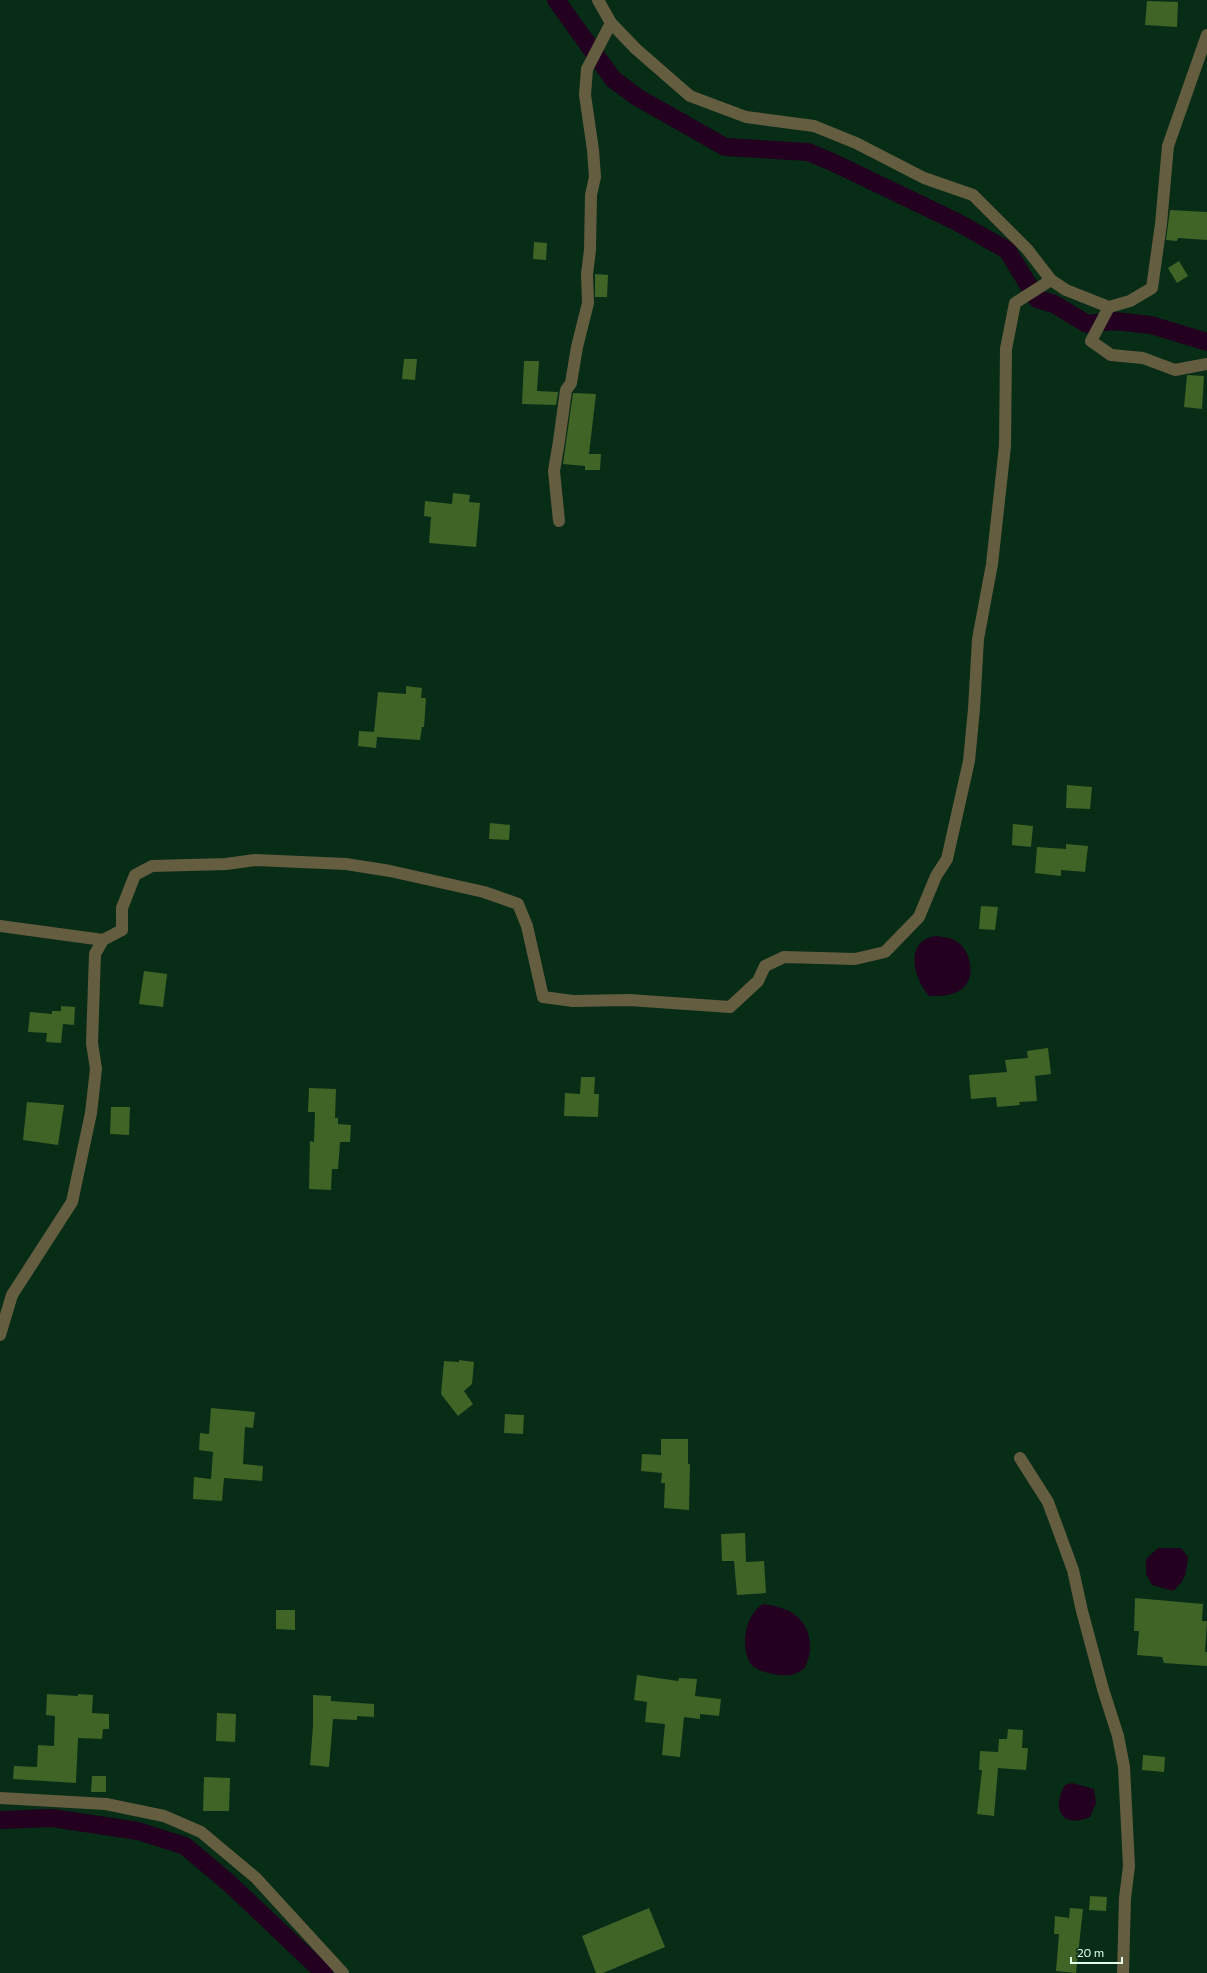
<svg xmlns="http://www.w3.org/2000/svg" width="1207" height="1973" viewBox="0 0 1207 1973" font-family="Commissioner,sans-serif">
	<rect width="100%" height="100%" fill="#072d17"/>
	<g fill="#23001f">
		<path d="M936,936C941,937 947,937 952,939C971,946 979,980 959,991C949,996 940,996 929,996C914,978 903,941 936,936Z"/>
		<path d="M1158,1548H1181L1188,1557C1187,1572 1185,1581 1173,1591L1152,1585L1146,1574V1559Z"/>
		<path d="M763,1604C789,1607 810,1618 810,1647C811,1654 807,1662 805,1668C801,1670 795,1675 791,1675C781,1677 755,1672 750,1663C740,1645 745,1615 763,1604Z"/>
		<path d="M1072,1783L1094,1789L1096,1803L1090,1817C1062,1829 1051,1809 1065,1785Z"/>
	</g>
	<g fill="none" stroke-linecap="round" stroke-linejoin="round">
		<g stroke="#23001f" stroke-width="18">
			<path d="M556,0L613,79L637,97L725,147L808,152L830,161L955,221L1007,250L1037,299L1054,304L1087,324L1114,321L1151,325L1207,342"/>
			<path d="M0,1820L52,1818L138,1831L185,1846L229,1883L324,1973"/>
		</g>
	</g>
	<g fill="#406326">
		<path d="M1147,1L1178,2L1177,27L1145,25Z"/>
		<path d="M1170,210L1207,212V240L1178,238L1177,241L1166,240Z"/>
		<path d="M534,242L547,243L546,260L533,259Z"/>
		<path d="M1179,261L1188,276L1177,283L1168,268Z"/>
		<path d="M595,274L608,275L607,297H595Z"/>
		<path d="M404,359H417L415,380L402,379Z"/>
		<path d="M524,361H539L537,391L558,392L556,405L522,404Z"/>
		<path d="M1187,375L1204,376L1202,409L1184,407Z"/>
		<path d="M573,393L596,394L589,454H601L600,470H585V466L563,464Z"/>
		<path d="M453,493L470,495L469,502L480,503L476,547L429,543L431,517L424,516L425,501L452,504Z"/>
		<path d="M406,686L422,688L421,698H426L424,727H422L420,740L377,737L376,748L358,746L359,731L374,732L378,692L406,694Z"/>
		<path d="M1067,785L1092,787L1090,809L1066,808Z"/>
		<path d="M490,823L510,825L509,840L489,839Z"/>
		<path d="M1013,824L1033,826L1031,847L1012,845Z"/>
		<path d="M1066,844L1088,846L1085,872L1061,870V876L1035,873L1037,847L1066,849Z"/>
		<path d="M981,906L998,907L995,930L979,929Z"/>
		<path d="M144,971L167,974L163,1007L139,1004Z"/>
		<path d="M61,1006L75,1007L74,1025L63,1024L61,1043L46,1042L47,1033L28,1032L30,1012L52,1014V1011H61Z"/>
		<path d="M1048,1048L1051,1074L1035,1076L1037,1101L1019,1102L1020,1105L997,1107L996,1097L971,1099L969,1075L1007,1072L1005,1060L1028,1058L1027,1051Z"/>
		<path d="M581,1077H595L594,1094H599L598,1117L564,1116L565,1093L580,1094Z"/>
		<path d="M309,1088L336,1089L335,1118H338V1124L351,1125L350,1142H340L338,1169H332L331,1190L309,1189L310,1141L314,1142L315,1112H308Z"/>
		<path d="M27,1102L64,1105L58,1145L23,1140Z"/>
		<path d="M111,1107H130L129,1135L110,1134Z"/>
		<path d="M459,1360L474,1362L472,1384L464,1391L473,1404L458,1416L441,1394L444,1361L459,1362Z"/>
		<path d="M211,1408L255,1412L253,1428L245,1427L243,1464L263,1466L262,1481L224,1478L222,1501L193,1499L194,1477L211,1479L213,1452L199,1450L200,1433L209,1434Z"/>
		<path d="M505,1414L524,1415L523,1434L504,1433Z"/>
		<path d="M661,1439H688V1464H690L689,1510L664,1508L665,1483H661L662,1473L641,1471L642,1454L661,1455Z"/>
		<path d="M745,1533L746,1562L764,1561L766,1593L737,1595L734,1561H722L721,1534Z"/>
		<path d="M1135,1598L1203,1604L1202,1621H1207L1205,1652H1207V1666L1164,1663L1162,1657L1137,1655L1139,1631H1134Z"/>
		<path d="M276,1610H295V1630L276,1629Z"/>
		<path d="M637,1675L678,1681L679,1678L697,1679L695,1696L721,1699L719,1716L700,1714V1719L684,1717L680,1757L662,1755L665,1724L645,1722L647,1702L634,1700Z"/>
		<path d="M47,1694L78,1696V1694L93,1695L92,1713L109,1714V1729H103L102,1739L78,1738L76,1783L13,1779L14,1766L37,1767L38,1745L54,1746L55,1716L46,1715Z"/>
		<path d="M313,1695L331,1696V1701L374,1704V1717L357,1716V1720L333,1719L329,1767L310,1765L313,1726Z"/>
		<path d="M217,1713L236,1714L235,1742L216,1741Z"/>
		<path d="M1008,1729L1023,1730L1022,1748H1028L1026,1770L998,1768L994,1816L977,1814L982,1770H979L980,1751L998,1752L999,1739H1007Z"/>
		<path d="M1143,1755L1165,1757L1164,1772L1142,1770Z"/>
		<path d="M92,1776H106V1792H91Z"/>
		<path d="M204,1777L230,1778L229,1811H203Z"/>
		<path d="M1090,1896L1107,1897L1106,1911L1089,1910Z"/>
		<path d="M649,1908L665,1947L603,1973H596L582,1936Z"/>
		<path d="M1070,1908L1083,1909L1076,1973L1056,1971L1059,1934H1054L1055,1916L1069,1918Z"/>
	</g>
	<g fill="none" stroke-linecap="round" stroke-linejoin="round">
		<g stroke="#655d40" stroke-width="12">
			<path d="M598,0L611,23L636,49L690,96L746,117L814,126L856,143L924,178L973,195L1027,249L1051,280L1066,290L1109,307L1130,301L1152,288L1161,224L1168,146L1207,35"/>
			<path d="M1109,307L1091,341L1111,355L1143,358L1175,370L1207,364"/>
			<path d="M559,521L554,471L559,441L566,390L571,383L577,347L588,303L587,274L590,250L591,195L595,177L593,150L585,95L587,69L611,23"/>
			<path d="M0,926L103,940L122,930V908L135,875L152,866L226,864L255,860L346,864L390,871L484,892L518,904L527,926L543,997L573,1001L629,1000L730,1007L758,981L765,966L784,957L855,959L885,952L919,917L936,876L947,859L969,761L974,709L978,639L992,564L1005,446L1006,349L1015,303L1051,280"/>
			<path d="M0,1335L12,1295L72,1202L91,1113L96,1069L92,1043L95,954L103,940"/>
			<path d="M1020,1458L1048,1502L1073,1570L1082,1611L1103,1689L1118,1736L1124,1767L1129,1866L1125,1898L1123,1973"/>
			<path d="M0,1798L106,1804L164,1816L201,1832L256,1878L343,1973"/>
		</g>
	</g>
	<path d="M1071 1957v6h51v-6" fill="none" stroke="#e2fde9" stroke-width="2"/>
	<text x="1077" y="1957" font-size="12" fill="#e2fde9" stroke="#072d17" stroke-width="3" paint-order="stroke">20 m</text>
</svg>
